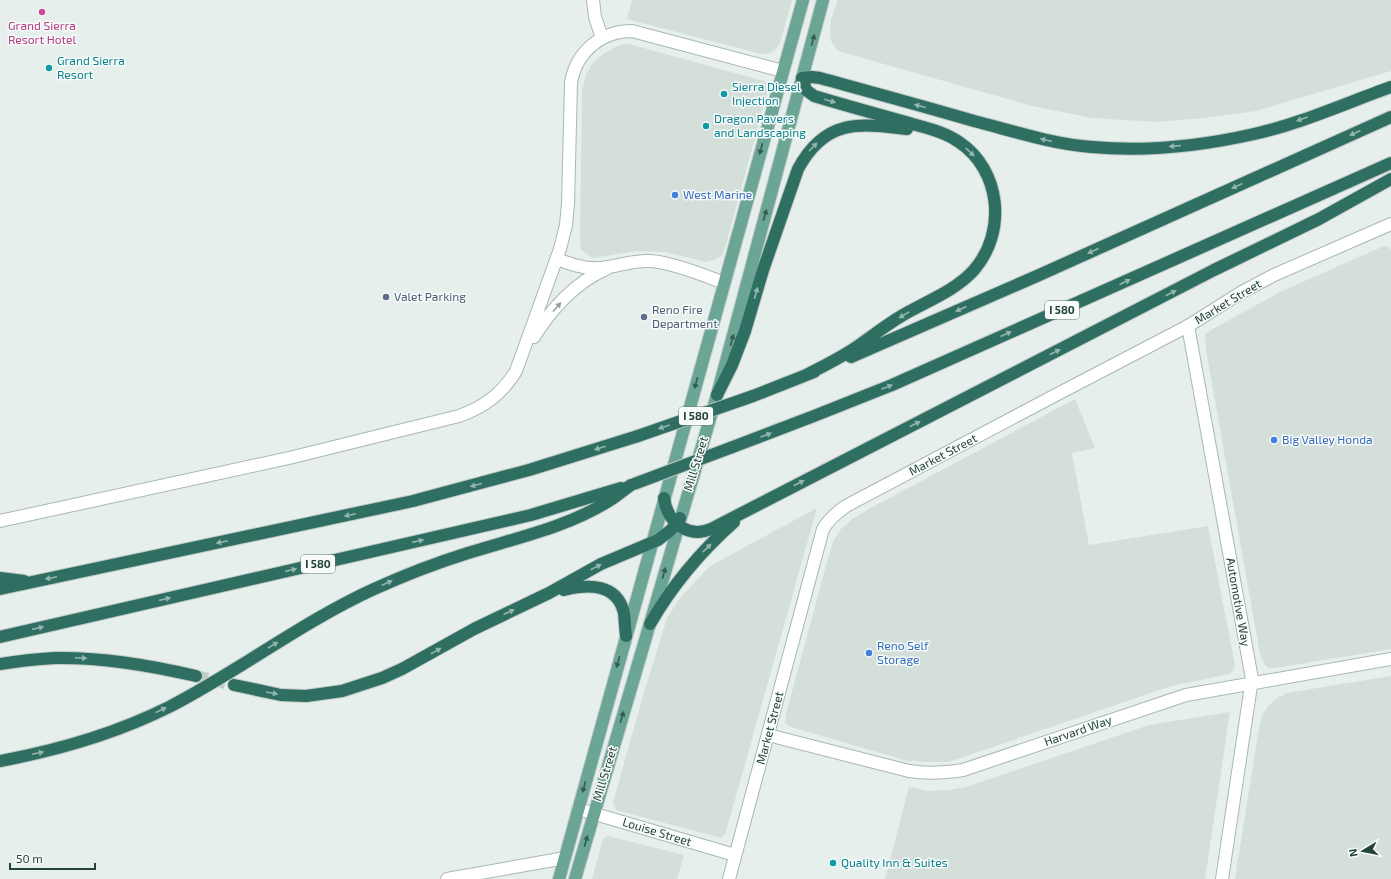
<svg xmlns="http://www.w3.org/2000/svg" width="1391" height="879" viewBox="0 0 1391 879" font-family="'Exo 2',sans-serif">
	<rect width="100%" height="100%" fill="#e6efeb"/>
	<g fill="#d4dfda">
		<path d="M632,0H792L780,43L776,49L770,53L761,54L627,19Z"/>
		<path d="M838,0H1391V71L1256,111L1203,118L1157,122L1092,118L1032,106L838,51L831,41L830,32L831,19Z"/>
		<path d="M629,44L768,82L769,86L723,255L713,260L706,262L665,252L637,251L593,258L581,250L580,239L582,91L586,75L592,64L603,54L620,45Z"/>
		<path d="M1384,246L1389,247L1391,250V649L1275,668H1269L1265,665L1260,654L1206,350L1205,334L1211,330L1282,291Z"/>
		<path d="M1075,399L1095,448L1072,453L1089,545L1208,526L1235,665L1233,671L1230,674L1171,686L949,762H921L912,760L911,762L788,726L785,722L786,714L827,562L833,542L840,530L851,520L869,509Z"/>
		<path d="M817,508L725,835L721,838L616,810L613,802L643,696L667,618L680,598L710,566Z"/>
		<path d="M1391,676V879H1235L1258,734L1262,715L1269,705L1277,698L1287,693Z"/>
		<path d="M1230,712L1205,879H885L909,787L930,791L948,790L966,787L1149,725Z"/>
		<path d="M608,836L684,855L677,879H592L603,839Z"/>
	</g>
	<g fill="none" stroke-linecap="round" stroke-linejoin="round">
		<path stroke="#bfccc8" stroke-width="12" stroke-dasharray="12 6" stroke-linecap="butt" d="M196,676L234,685"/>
		<g stroke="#a8b8b2" stroke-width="14">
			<g id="minor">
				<path d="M593,0L595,17L602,38"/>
				<path d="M557,259C570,264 584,269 599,268C616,267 632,260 650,261C671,262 704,275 724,283"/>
				<path d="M1188,326L1252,679L1222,879"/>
				<path d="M534,337C551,309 576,282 606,269"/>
				<path d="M0,521L289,458L459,416C484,407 502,394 516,371L560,249L566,225L568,204L571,83C576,52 601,31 632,31L783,71"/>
				<path d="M768,735L909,771C927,774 944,773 963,770L1186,695L1391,659"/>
				<path d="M578,809L735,855"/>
				<path d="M447,879L565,858"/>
				<path d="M729,879L823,529C829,519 836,513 846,506L1050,398L1188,326L1242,292L1274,275L1391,224"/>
			</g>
		</g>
		<g stroke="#c2cac8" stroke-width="14">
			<g id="major">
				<path d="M559,879L803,0"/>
				<path d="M575,879L717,395L823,0"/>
			</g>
		</g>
		<g stroke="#c2cac8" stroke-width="14">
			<g id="highway">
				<path d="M851,357L1037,276L1391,117"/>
				<path d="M808,374C824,366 840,358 855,348C871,337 886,325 903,315C927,301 955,291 974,270C1007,232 1001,170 959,142C942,130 921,127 902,121C873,113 844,105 814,96L806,90L802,78L812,77L820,78C871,92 923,106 974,121C1013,131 1052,144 1092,147C1146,152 1201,146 1254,134C1300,124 1346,103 1391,87"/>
				<path d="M717,395L732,365L745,331L763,270L798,169C825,119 858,123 907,129"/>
				<path d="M753,396L814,372"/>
				<path d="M730,448L814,416L892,385L1391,163"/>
				<path d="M664,498C667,521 687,539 711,529L1214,270L1319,219L1391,179"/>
				<path d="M0,578L24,581"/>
				<path d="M0,589L413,501L529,470L638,436"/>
				<path d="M564,590C588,584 617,583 624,613C625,621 625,628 626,636"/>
				<path d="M650,624C673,584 699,553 734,522"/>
				<path d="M0,637L531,515L621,488"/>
				<path d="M0,664C18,661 37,659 55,658C103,657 149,665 196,676"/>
				<path d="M234,685L281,695L306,696L342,691L382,678L402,669L474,629L549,593L601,564L658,540L671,530L680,518"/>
				<path d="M0,761C59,750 115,734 169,707C239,671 302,622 374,589C405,575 436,563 468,553C516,538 569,527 612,499C618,495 625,489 631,485"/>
			</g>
		</g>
		<use href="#minor" stroke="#fff" stroke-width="12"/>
		<use href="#major" stroke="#6aa596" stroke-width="12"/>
		<use href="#highway" stroke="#2f6f62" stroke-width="12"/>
		<g stroke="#c2cac8" stroke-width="14" stroke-linecap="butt">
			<g id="highway-bridge">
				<path d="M638,436L753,396"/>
				<path d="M634,484L730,448"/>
			</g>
		</g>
		<use href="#highway-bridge" stroke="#2f6f62" stroke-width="12"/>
	</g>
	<defs><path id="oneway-solid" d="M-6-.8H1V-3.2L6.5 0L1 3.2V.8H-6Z"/></defs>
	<g fill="#365b51">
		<use href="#oneway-solid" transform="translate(813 40) rotate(-75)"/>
		<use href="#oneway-solid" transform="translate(761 149) rotate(105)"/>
		<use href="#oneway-solid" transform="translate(765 215) rotate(-75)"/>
		<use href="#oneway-solid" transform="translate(732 340) rotate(-75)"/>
		<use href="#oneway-solid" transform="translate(696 383) rotate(105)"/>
		<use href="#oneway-solid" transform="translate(664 573) rotate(-74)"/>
		<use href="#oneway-solid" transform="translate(618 662) rotate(106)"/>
		<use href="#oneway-solid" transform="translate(622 717) rotate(-73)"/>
		<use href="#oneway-solid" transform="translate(584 787) rotate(105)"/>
		<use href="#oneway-solid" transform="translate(586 841) rotate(-74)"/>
	</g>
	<g fill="#93b5ae">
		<use href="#oneway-solid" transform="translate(830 101) rotate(16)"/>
		<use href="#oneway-solid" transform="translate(920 106) rotate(-165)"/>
		<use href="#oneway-solid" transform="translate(1302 119) rotate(160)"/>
		<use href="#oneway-solid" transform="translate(1355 133) rotate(156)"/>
		<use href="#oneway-solid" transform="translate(1046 140) rotate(-167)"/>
		<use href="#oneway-solid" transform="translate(1175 146) rotate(175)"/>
		<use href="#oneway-solid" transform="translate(813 147) rotate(-46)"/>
		<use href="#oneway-solid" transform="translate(970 152) rotate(44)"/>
		<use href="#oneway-solid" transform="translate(1237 186) rotate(156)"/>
		<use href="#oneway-solid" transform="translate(1093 251) rotate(156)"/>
		<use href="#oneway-solid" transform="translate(1125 282) rotate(-24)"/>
		<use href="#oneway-solid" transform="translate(756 293) rotate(-75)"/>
		<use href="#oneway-solid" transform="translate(1171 293) rotate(-27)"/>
		<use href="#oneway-solid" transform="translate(961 309) rotate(156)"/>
		<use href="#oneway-solid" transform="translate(904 315) rotate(149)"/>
		<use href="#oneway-solid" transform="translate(1006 334) rotate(-24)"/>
		<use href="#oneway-solid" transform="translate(1055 352) rotate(-27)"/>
		<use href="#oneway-solid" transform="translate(887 387) rotate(-22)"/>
		<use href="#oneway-solid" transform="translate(915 424) rotate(-27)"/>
		<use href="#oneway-solid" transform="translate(664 427) rotate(161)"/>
		<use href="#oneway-solid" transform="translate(766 435) rotate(-20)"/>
		<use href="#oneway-solid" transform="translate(600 448) rotate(163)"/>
		<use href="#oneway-solid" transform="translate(799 483) rotate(-27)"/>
		<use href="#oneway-solid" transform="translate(476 485) rotate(165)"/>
		<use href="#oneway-solid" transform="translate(350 515) rotate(168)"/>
		<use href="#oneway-solid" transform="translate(418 541) rotate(-13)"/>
		<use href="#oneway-solid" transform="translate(222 542) rotate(168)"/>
		<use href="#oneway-solid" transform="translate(707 548) rotate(-44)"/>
		<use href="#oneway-solid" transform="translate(596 567) rotate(-27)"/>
		<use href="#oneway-solid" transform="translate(291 570) rotate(-13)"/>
		<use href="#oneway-solid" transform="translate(51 578) rotate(168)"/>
		<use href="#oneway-solid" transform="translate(387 583) rotate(-24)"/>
		<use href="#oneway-solid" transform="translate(165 599) rotate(-13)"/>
		<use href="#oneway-solid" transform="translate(509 612) rotate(-25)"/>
		<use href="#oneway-solid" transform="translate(38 628) rotate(-13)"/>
		<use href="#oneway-solid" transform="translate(273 645) rotate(-31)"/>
		<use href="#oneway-solid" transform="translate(436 651) rotate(-29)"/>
		<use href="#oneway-solid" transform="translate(81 658) rotate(2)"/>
		<use href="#oneway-solid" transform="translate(272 693) rotate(10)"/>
		<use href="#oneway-solid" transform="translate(161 710) rotate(-26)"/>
		<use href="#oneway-solid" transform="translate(38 753) rotate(-12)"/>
	</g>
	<use fill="#92a09c" href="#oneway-solid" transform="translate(557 307) rotate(-48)"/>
	<circle fill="#d1479c" stroke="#f7fbf9" stroke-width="1.5" cx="42" cy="12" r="4"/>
	<g fill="#0f9aa8" stroke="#f7fbf9" stroke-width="1.5">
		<circle cx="49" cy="68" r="4"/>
		<circle cx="724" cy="94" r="4"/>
		<circle cx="706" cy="126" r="4"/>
		<circle cx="833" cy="863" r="4"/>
	</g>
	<g fill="#3f7fe0" stroke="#f7fbf9" stroke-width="1.5">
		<circle cx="675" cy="195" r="4"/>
		<circle cx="1274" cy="440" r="4"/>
		<circle cx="869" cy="653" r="4"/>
	</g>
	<g fill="#5c6f8a" stroke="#f7fbf9" stroke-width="1.5">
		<circle cx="386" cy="297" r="4"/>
		<circle cx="644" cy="317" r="4"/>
	</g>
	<g text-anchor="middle" stroke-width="3" stroke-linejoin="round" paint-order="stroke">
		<g fill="#f7fbf9" stroke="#637a73" stroke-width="1">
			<rect x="1045" y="301" width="34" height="18" rx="3"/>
			<rect x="679" y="407" width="34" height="18" rx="3"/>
			<rect x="301" y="555" width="34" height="18" rx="3"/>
		</g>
		<g font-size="11" font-weight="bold" fill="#24423a">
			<text x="1062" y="314">I 580</text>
			<text x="696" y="420">I 580</text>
			<text x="318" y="568">I 580</text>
		</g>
		<g font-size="12" fill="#b23c85" stroke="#f7fbf9">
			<text x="42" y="30">Grand Sierra<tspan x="42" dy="14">Resort Hotel</tspan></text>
		</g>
		<g font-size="12" fill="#0d838f" stroke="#f7fbf9" text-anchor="start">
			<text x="57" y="65">Grand Sierra<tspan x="57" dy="14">Resort</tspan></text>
			<text x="732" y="91">Sierra Diesel<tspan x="732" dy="14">Injection</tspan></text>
			<text x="714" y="123">Dragon Pavers<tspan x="714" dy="14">and Landscaping</tspan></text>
			<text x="841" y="867">Quality Inn &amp; Suites</text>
		</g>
		<g font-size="12" fill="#366cbe" stroke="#f7fbf9" text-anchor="start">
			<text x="683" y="199">West Marine</text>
			<text x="1282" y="444">Big Valley Honda</text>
			<text x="877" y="650">Reno Self<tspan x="877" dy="14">Storage</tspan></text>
		</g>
		<g font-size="12" fill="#4e5e75" stroke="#f7fbf9" text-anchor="start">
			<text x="394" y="301">Valet Parking</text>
			<text x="652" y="314">Reno Fire<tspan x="652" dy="14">Department</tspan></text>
		</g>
		<g font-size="12" fill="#24423a" stroke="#f7fbf9">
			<text transform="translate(1228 302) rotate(-31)" y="4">Market Street</text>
			<text transform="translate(943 455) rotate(-28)" y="4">Market Street</text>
			<text transform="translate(696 464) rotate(-73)" y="4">Mill Street</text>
			<text transform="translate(1238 602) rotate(80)" y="4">Automotive Way</text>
			<text transform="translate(770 728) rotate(-75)" y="4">Market Street</text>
			<text transform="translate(1078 731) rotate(-19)" y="4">Harvard Way</text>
			<text transform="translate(605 774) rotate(-73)" y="4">Mill Street</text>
			<text transform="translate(657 832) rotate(17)" y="4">Louise Street</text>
		</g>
	</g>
	<g transform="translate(1363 851) rotate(260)" stroke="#f7fbf9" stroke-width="3" paint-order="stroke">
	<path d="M0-3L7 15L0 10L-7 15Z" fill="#24423a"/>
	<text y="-6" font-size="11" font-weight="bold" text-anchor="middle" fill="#24423a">N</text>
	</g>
	<path d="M10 863v6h85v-6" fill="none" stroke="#24423a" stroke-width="2"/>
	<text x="16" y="863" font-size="12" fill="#24423a" stroke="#f7fbf9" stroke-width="3" paint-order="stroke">50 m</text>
</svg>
